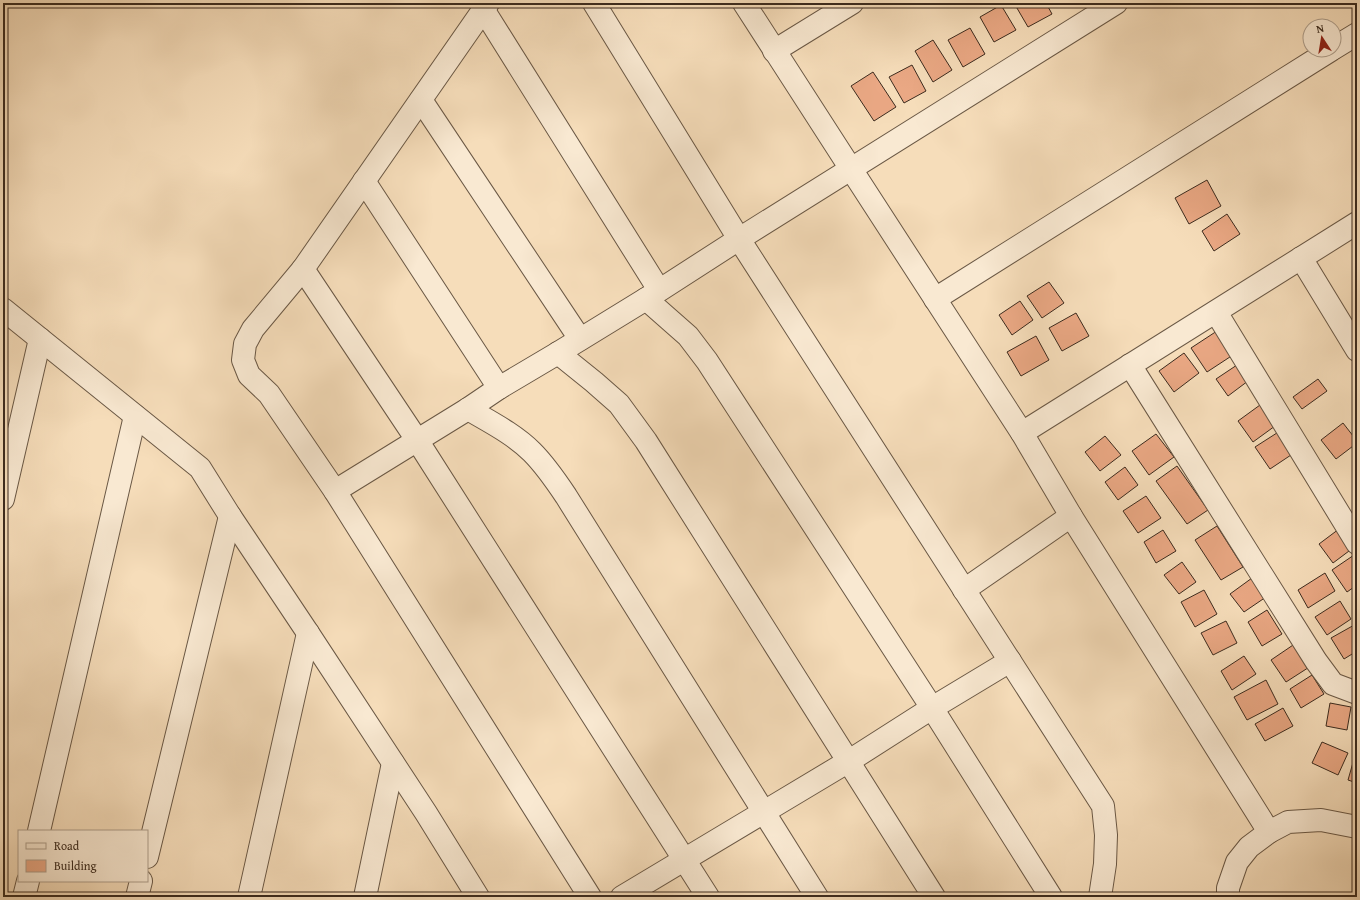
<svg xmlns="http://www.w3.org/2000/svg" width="1360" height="900" viewBox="0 0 1360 900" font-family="'Gentium Book Plus',serif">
	<rect width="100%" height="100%" fill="#f6ddba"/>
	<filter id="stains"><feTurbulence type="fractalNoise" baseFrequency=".005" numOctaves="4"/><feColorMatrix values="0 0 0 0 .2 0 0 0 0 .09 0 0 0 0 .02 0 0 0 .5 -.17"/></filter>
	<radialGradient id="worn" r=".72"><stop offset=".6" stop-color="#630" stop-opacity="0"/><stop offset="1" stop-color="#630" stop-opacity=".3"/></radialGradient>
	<g fill="#eaa884" stroke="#3c2b1e">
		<path d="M1014,3H1046L1052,14L1028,27Z"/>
		<path d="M1001,5L1016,30L994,42L980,17Z"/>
		<path d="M970,28L985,54L963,67L948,40Z"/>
		<path d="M933,40L952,70L933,82L915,51Z"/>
		<path d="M912,65L926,91L904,103L889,77Z"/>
		<path d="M873,72L896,107L874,121L851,86Z"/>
		<path d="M1207,180L1221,206L1189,224L1175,198Z"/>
		<path d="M1227,214L1240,234L1214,251L1202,231Z"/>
		<path d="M1049,282L1064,303L1042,318L1027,296Z"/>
		<path d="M1020,301L1033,320L1012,335L999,315Z"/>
		<path d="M1076,313L1089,336L1062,351L1049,328Z"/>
		<path d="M1220,329L1236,353L1207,372L1191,348Z"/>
		<path d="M1036,336L1049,360L1021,376L1007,352Z"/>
		<path d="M1184,353L1199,373L1174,392L1159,371Z"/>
		<path d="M1237,365L1248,381L1228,396L1216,379Z"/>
		<path d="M1318,379L1327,391L1302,409L1293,397Z"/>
		<path d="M1260,405L1275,426L1253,442L1238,421Z"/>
		<path d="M1357,418V428L1353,421Z"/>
		<path d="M1343,423L1357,441V443L1336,459L1321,440Z"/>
		<path d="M1280,431L1294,453L1270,469L1255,447Z"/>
		<path d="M1156,434L1174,457L1149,475L1132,451Z"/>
		<path d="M1105,436L1121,455L1100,471L1085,452Z"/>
		<path d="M1177,466L1208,510L1187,524L1156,481Z"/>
		<path d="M1125,467L1138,485L1118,500L1105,482Z"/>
		<path d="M1146,496L1161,518L1138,533L1123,511Z"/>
		<path d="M1217,526L1243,567L1221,580L1195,540Z"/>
		<path d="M1339,529L1353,548L1333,563L1319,544Z"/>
		<path d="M1163,530L1176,551L1156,563L1144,542Z"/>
		<path d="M1357,553V585L1347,592L1332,570Z"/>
		<path d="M1182,562L1196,582L1179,594L1164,575Z"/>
		<path d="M1325,573L1335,591L1308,608L1298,590Z"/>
		<path d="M1252,578L1266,597L1244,612L1230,594Z"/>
		<path d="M1204,590L1217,614L1195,627L1181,602Z"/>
		<path d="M1340,601L1351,619L1327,635L1315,617Z"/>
		<path d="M1267,610L1282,634L1262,646L1248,622Z"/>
		<path d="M1226,621L1237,643L1213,655L1201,633Z"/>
		<path d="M1356,624L1357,651L1344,659L1331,638Z"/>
		<path d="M1299,641L1314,664L1286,682L1271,660Z"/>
		<path d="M1244,656L1256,674L1232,690L1221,671Z"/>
		<path d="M1312,675L1324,694L1301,708L1290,689Z"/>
		<path d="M1266,680L1278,704L1247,720L1234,697Z"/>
		<path d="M1330,703L1351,707L1347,730L1326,726Z"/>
		<path d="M1283,708L1293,726L1265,741L1255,724Z"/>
		<path d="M1322,742L1348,753L1338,775L1312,763Z"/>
		<path d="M1356,752H1357V783L1348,780Z"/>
	</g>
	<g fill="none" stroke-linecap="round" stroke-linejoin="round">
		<g stroke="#6a5845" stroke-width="24">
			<g id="street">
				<path d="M488,3L303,269L253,329L245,344L243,360L249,375L269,394L335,491L590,897"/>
				<path d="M594,3L739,239L1103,806L1106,835L1105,864L1100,897"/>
				<path d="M744,3L851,169L1022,433L1071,516L1269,832"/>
				<path d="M483,9L659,290"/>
				<path d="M1334,48L1357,34"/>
				<path d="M774,51L852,3"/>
				<path d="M421,100L580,339"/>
				<path d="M364,181L499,388"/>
				<path d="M1301,258L1357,350"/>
				<path d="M303,269L417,440L708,897"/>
				<path d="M646,299L688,336L707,361L932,708L1051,897"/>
				<path d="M935,299L1331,50"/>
				<path d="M3,309L200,468L230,516L308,633L426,813L478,897"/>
				<path d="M1216,312L1357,543"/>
				<path d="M558,353L594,382L619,404L646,441L934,897"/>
				<path d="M1130,365L1316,661L1333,684L1357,693"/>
				<path d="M468,409C490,422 514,434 532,452C545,465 556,481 566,496L817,897"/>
				<path d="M1022,433L1357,223"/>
				<path d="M335,491L468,409L499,388L558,353L646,299L739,239L1116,3"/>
				<path d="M3,499L40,339"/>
				<path d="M964,590L1071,516"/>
				<path d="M39,831L135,416"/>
				<path d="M147,857L230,516"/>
				<path d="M24,897L28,881"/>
				<path d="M137,897L141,881"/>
				<path d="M249,897L308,633"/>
				<path d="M365,897L393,763"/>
				<path d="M622,897L849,761L932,708L1010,661"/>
				<path d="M1228,897V888L1237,862L1249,847L1269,832L1288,822L1321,820L1357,827"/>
			</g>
		</g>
		<use href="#street" stroke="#f9e9d2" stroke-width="22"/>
	</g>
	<rect width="1360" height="900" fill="none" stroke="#f6ddba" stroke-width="16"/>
	<rect x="4" y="4" width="1352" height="892" fill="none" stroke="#3c2b1e" stroke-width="2"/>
	<rect x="8" y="8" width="1344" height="884" fill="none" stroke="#3c2b1e"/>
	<rect x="18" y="830" width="130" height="52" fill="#f9e9d2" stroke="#ad9d8a"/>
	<rect x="26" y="843" width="20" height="6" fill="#f9e9d2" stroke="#ad9d8a"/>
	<text x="54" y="850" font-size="12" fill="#3c2b1e">Road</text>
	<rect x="26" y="860" width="20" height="12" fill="#eaa884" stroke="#ad9d8a"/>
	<text x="54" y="870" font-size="12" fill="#3c2b1e">Building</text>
	<g transform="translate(1322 38) rotate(348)"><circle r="19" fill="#f9e9d2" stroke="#ad9d8a"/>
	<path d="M0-3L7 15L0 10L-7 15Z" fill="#8f2418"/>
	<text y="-6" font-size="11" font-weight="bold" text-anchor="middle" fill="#3c2b1e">N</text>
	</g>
	<rect width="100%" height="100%" filter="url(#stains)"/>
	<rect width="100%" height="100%" fill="url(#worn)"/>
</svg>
